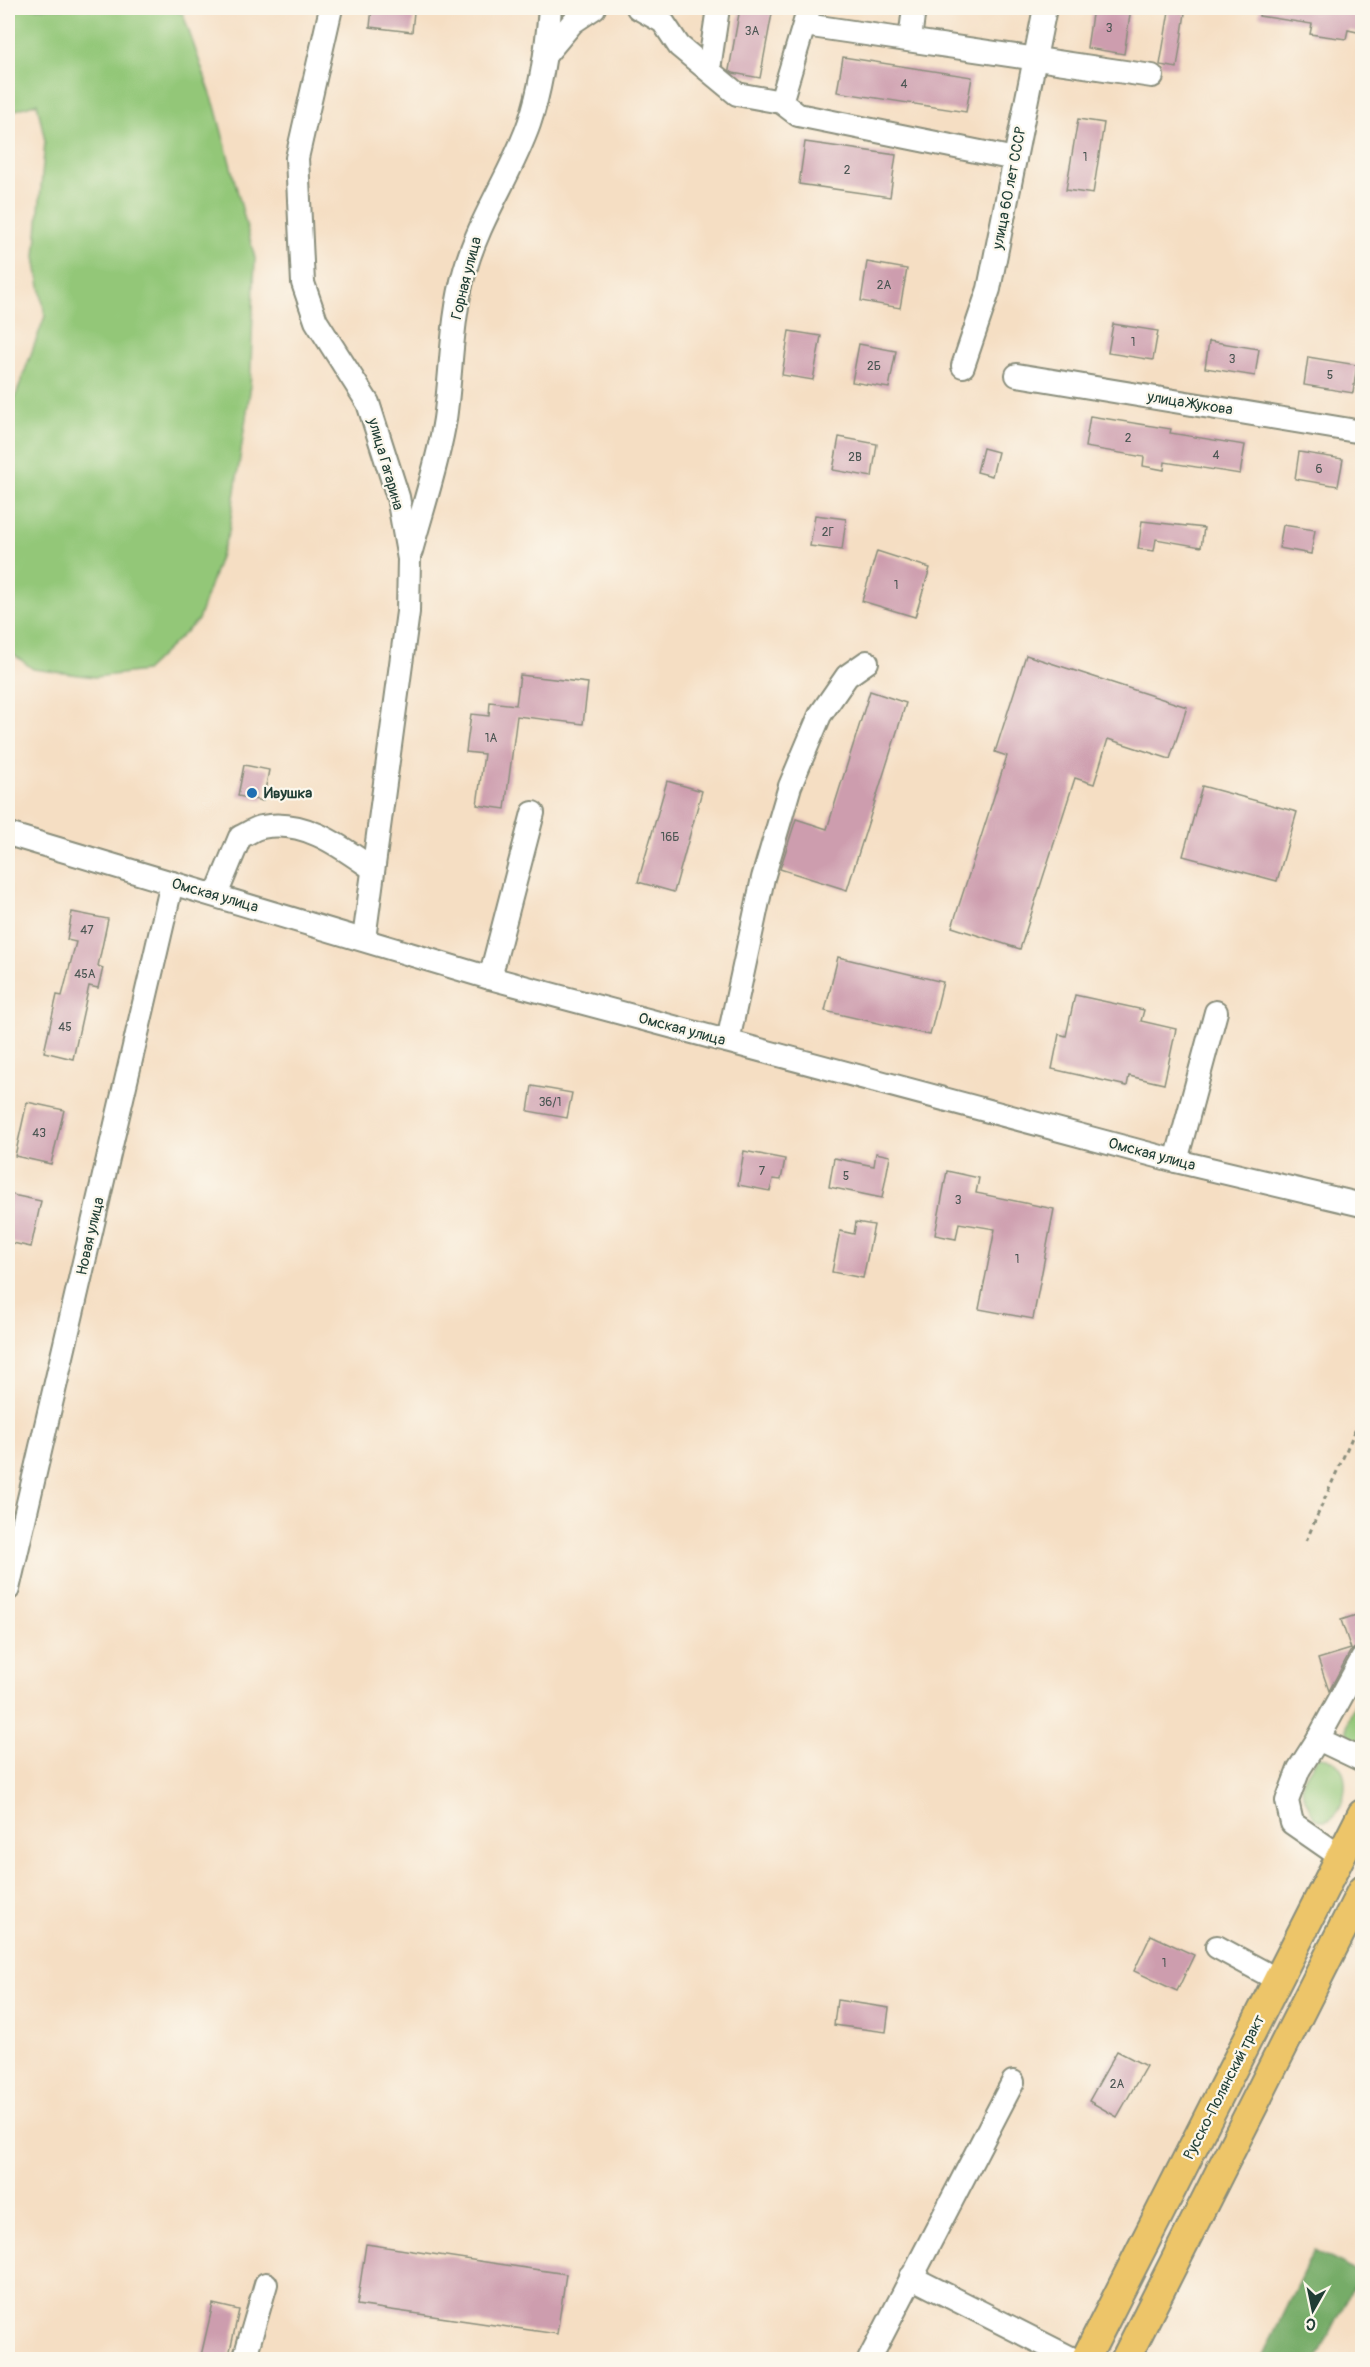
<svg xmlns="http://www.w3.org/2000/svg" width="1370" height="2367" viewBox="0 0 1370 2367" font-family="Pangolin,sans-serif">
	<rect width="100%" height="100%" fill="#fbf7ec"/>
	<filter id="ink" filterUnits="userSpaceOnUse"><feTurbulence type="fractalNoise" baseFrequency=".0167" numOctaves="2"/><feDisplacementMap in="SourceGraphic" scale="12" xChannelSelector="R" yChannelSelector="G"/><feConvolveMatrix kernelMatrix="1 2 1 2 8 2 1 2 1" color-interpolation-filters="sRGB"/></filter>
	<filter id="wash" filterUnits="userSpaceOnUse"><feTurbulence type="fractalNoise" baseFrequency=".008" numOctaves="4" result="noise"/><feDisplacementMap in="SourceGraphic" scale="24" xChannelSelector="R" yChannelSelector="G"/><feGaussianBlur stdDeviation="1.35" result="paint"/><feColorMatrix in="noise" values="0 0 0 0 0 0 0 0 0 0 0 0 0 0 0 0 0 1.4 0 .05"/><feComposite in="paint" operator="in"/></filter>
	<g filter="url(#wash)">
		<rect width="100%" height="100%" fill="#f5dec3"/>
		<g fill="#93c778" stroke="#598256" stroke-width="1.5">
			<path d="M8,8H168L183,14L215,106L255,258L250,391L229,531L198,620L145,671L95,677L33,669L8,650V417L45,316L35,257L45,141L37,103L10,112L8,121Z"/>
			<path d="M1362,1689V1743C1331,1743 1356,1702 1362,1689Z"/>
			<path d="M1318,1757C1367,1757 1339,1840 1315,1817C1311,1813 1309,1806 1306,1801C1296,1782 1308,1773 1318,1757Z"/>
		</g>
		<path fill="#76ac68" stroke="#4a744e" stroke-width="1.5" d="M1314,2250L1360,2273L1317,2359H1261Z"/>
		<g id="blocks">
			<g fill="#cd9dae">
				<path d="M372,8L414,12L412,32L370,27Z"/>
				<path d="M740,8H773L760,78L733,73L729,70Z"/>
				<path d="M1093,8H1131L1124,54L1087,48Z"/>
				<path d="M1260,8H1362V33L1348,30L1346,39L1310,34L1312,24L1259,16Z"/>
				<path d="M1169,11L1185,13L1177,68L1160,65Z"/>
				<path d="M843,57L972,77L966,112L837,92Z"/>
				<path d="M1078,119L1104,123L1093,194L1066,190Z"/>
				<path d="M805,142L896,155L890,197L799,184Z"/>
				<path d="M867,262L907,269L900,308L861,301Z"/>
				<path d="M1113,324L1158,331L1153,360L1108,353Z"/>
				<path d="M789,331L821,336L813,380L782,375Z"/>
				<path d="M1209,341L1259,349L1255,376L1205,368Z"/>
				<path d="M859,344L896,351L889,388L852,382Z"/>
				<path d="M1308,357L1357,365L1353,393L1304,385Z"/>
				<path d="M1090,416L1171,429L1170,433L1245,445L1240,474L1165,462L1164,470L1143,466L1144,457L1085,447Z"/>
				<path d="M839,437L877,444L872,477L833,470Z"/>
				<path d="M983,448L998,452L992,476L977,472Z"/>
				<path d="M1299,452L1343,459L1338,486L1295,479Z"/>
				<path d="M815,515L846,519L842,550L810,546Z"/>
				<path d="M1142,521L1204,528L1201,547L1156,539L1154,551L1138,549Z"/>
				<path d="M1283,525L1315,530L1311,554L1279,548Z"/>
				<path d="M877,551L930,568L915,617L862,601Z"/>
				<path d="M1026,655L1187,707L1170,759L1108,739L1094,784L1075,778L1020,949L952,927L1007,756L995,752Z"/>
				<path d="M520,675L588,683L583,724L517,716L505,809L477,805L484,754L466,752L471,714L489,716L490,702L516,705Z"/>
				<path d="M870,691L906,703L847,890L780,869L796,819L827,829Z"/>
				<path d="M244,765L269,770L263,801L238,796Z"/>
				<path d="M667,781L702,791L674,892L638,882Z"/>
				<path d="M1202,786L1297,812L1277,881L1183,856Z"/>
				<path d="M72,912L108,919L98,966L103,968L98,988L89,986L73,1059L44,1052L57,995L62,996L76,942L67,940Z"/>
				<path d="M838,957L943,982L930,1035L825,1011Z"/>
				<path d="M1075,995L1144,1010L1141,1021L1176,1029L1164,1084L1129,1076L1127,1086L1052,1069L1059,1034L1066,1036Z"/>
				<path d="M532,1086L572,1093L567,1118L528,1111Z"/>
				<path d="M27,1102L64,1110L51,1164L15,1156Z"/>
				<path d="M744,1151L785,1159L781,1180L773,1179L770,1191L738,1185Z"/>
				<path d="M876,1153L890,1156L882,1198L829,1187L834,1158L874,1166Z"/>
				<path d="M947,1171L979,1178L976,1193L1054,1209L1033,1319L979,1309L995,1229L959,1223L956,1239L935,1235Z"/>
				<path d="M8,1194L41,1201L31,1247L8,1242Z"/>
				<path d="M856,1222L874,1225L863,1278L832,1272L840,1231L854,1234Z"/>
				<path d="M1362,1613V1646L1356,1647L1350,1652L1329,1691L1318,1659L1351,1649L1341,1620Z"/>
				<path d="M1151,1935L1194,1955L1177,1991L1134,1971Z"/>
				<path d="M837,2000L889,2008L886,2032L834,2025Z"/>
				<path d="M1117,2051L1146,2066L1117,2117L1089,2101Z"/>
				<path d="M366,2244L566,2274L557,2334L357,2305Z"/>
				<path d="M213,2304L239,2310L228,2360H200Z"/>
			</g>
		</g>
	</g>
	<g filter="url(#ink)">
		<use href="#blocks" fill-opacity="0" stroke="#8a8e7c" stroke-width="1.5"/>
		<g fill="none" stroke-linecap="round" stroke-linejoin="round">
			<g stroke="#8a8e7c" stroke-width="26">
				<g id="minor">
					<path d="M331,8L297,158L303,283L316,321L368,403L398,497L409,559L408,612L364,939"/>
					<path d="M638,8L663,22L679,46L737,94L781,102L798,115L1015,159"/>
					<path d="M805,25L1152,76"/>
					<path d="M910,40L914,8"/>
					<path d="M547,53L573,22L594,8"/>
					<path d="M709,69L718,8"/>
					<path d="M781,102L809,8"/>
					<path d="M963,366L989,289L1045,8"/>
					<path d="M1017,375L1362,432"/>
					<path d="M411,551C422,510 439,460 445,419C452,369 451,318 465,270C480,217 511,175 529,124C542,86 547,47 550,8"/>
					<path d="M8,834L490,978L1176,1161L1362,1205"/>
					<path d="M216,895L240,837C247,834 255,828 262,827C305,819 340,846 373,869"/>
					<path d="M490,978L533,813"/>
					<path d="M728,1041L763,878L790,786L820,715L847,676L867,662"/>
					<path d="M1176,1161L1216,1012"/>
					<path d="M8,1589L172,883"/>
					<path d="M1362,1659L1318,1739L1362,1760"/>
					<path d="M1318,1739L1299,1769L1287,1801L1292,1823L1341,1857"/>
					<path d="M1217,1947L1278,1980"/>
					<path d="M911,2277L1075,2360"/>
					<path d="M244,2360L266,2284"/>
					<path d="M869,2360L1013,2082"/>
				</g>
			</g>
			<g stroke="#8a8e7c" stroke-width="32">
				<g id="major">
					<path d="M1085,2360L1362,1814"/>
					<path d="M1125,2360L1362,1890"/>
				</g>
			</g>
			<path stroke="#8a8e7c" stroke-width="3" stroke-dasharray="4.5 4.5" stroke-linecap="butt" d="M1306,1541L1362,1415"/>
			<use href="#minor" stroke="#fff" stroke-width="22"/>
			<use href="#major" stroke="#edc569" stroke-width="28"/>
		</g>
	</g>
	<circle fill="#1f6fb2" stroke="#fbf7ec" stroke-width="2" cx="252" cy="793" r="6"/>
	<g text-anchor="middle" stroke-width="4.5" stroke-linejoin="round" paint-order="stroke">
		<g font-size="12" fill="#4a5552">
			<text x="1109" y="32">3</text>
			<text x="752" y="35">3А</text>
			<text x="904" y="88">4</text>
			<text x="1085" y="161">1</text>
			<text x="847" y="174">2</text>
			<text x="884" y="289">2А</text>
			<text x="1133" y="346">1</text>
			<text x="1232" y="363">3</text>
			<text x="874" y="370">2Б</text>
			<text x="1330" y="379">5</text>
			<text x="1128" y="442">2</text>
			<text x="1216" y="459">4</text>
			<text x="855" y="461">2В</text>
			<text x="1319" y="473">6</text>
			<text x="828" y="536">2Г</text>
			<text x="896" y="589">1</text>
			<text x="491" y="742">1А</text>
			<text x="670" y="841">16Б</text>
			<text x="87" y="934">47</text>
			<text x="85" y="978">45А</text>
			<text x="65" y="1031">45</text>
			<text x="550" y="1106">36/1</text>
			<text x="39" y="1137">43</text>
			<text x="762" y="1175">7</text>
			<text x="846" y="1180">5</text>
			<text x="958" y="1204">3</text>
			<text x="1017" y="1263">1</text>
			<text x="1164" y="1967">1</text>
			<text x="1117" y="2088">2А</text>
		</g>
		<g font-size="15" fill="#1f3d34" stroke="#fbf7ec">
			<text transform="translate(1009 188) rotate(-79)" y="5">улица 60 лет СССР</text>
			<text transform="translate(466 278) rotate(-76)" y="5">Горная улица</text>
			<text transform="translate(1190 403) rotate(9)" y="5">улица Жукова</text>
			<text transform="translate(386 464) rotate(74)" y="5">улица Гагарина</text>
			<text transform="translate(215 895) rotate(16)" y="5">Омская улица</text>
			<text transform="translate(682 1029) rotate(15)" y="5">Омская улица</text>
			<text transform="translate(1152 1154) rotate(15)" y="5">Омская улица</text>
			<text transform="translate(90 1236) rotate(-77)" y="5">Новая улица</text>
			<text transform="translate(1224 2087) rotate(-63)" y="5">Русско-Полянский тракт</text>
		</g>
		<g font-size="15" font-weight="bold" fill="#1f3d34" stroke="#fbf7ec" text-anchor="start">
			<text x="264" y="798">Ивушка</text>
		</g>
	</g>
	<rect width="1370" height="2367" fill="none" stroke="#fbf7ec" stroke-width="30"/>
	<g transform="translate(1313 2310) rotate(189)" stroke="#fbf7ec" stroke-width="4.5" paint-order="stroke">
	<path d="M0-4.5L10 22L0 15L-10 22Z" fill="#1f3d34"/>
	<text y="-9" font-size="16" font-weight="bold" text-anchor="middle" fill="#1f3d34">С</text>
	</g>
</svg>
